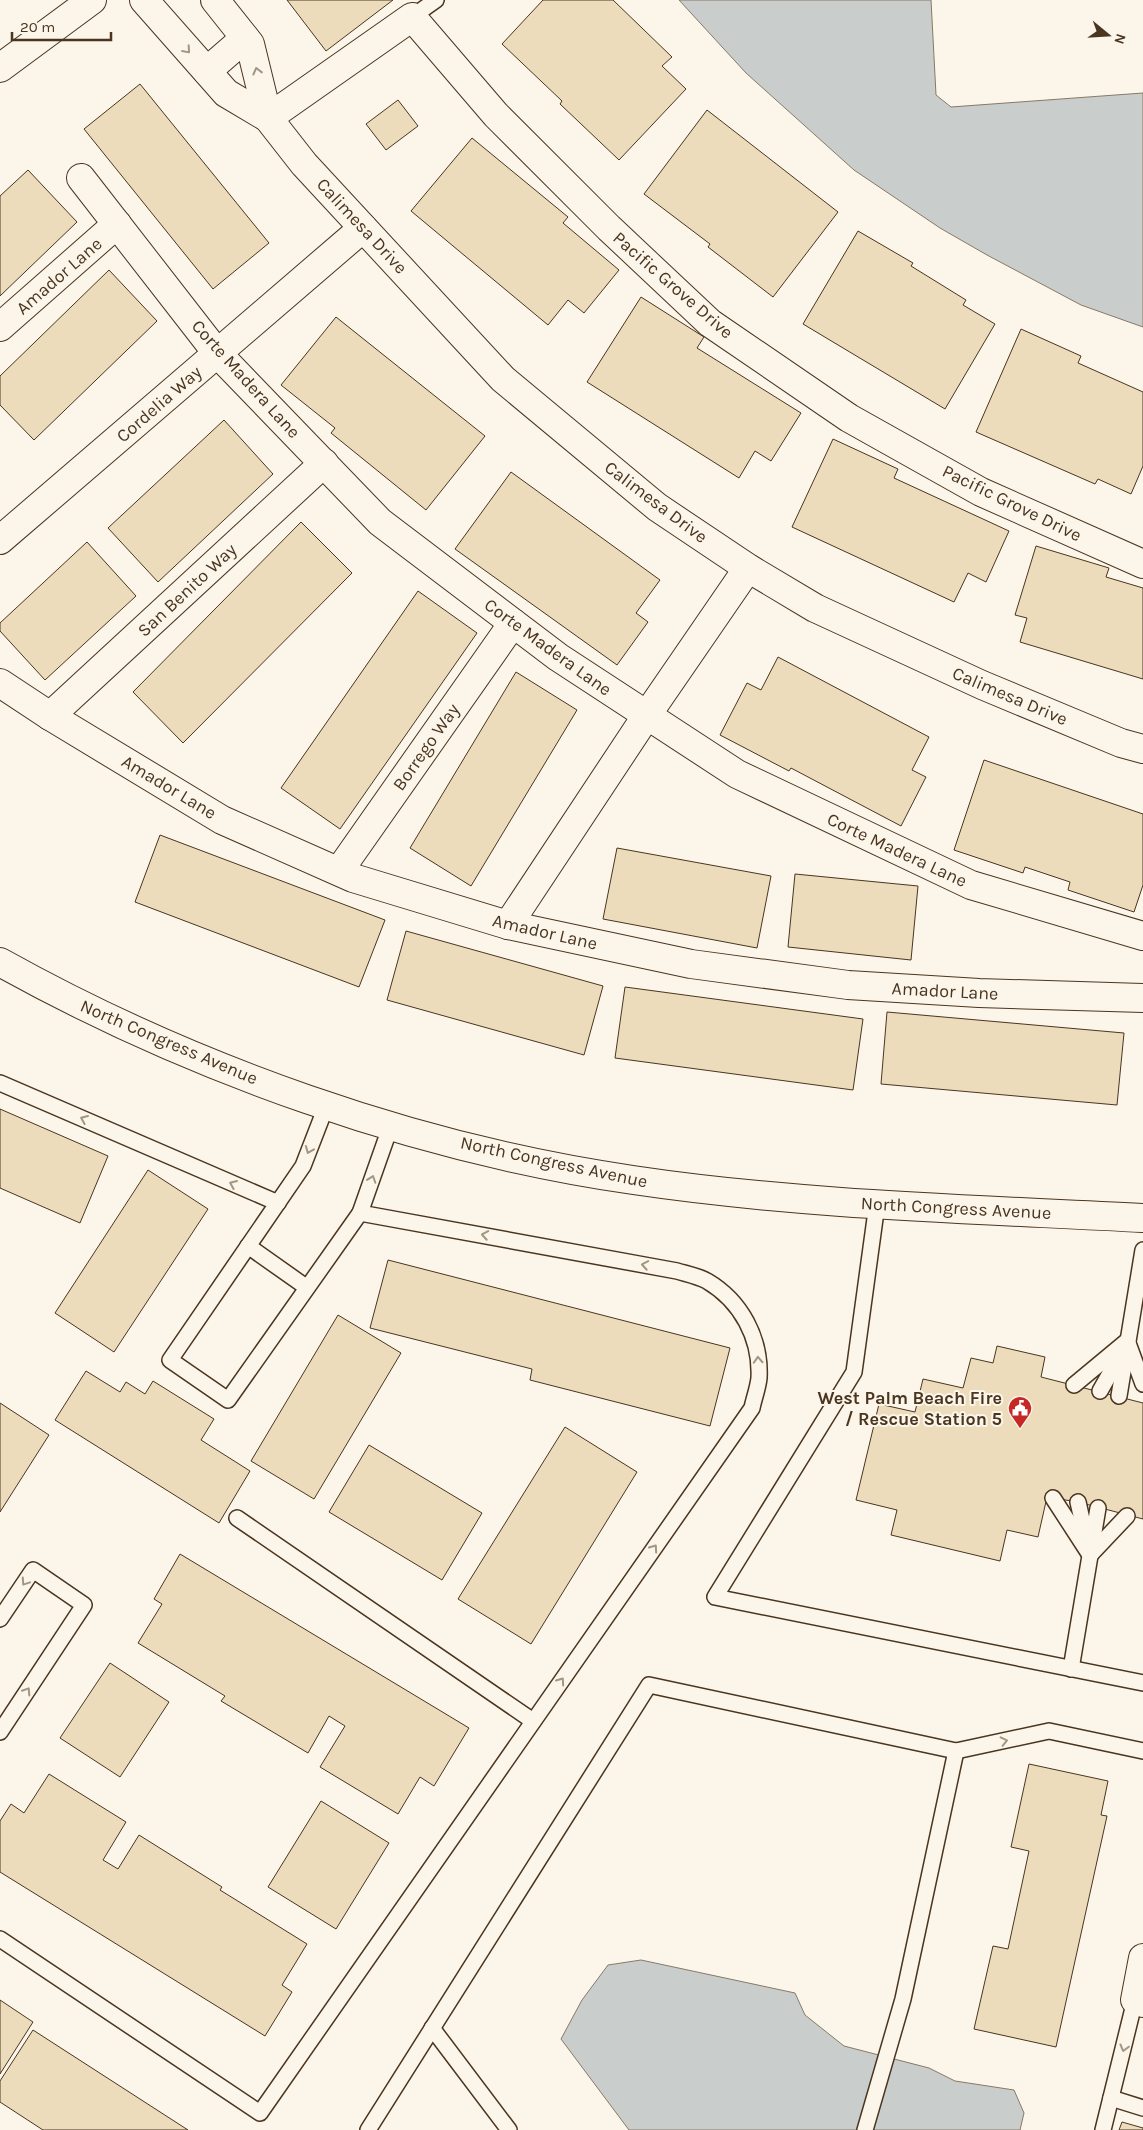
<svg xmlns="http://www.w3.org/2000/svg" width="1143" height="2130" viewBox="0 0 1143 2130" font-family="Karla,sans-serif">
	<rect width="100%" height="100%" fill="#fbf6e9"/>
	<g fill="#c9cecd" stroke="#887966">
		<path d="M679,0H931L936,95L951,107L1143,93V327L1081,305L987,255L940,228L854,170L746,73Z"/>
		<path d="M641,1960L795,1993L805,2015L844,2046L929,2068L955,2081L1014,2090L1024,2113L1020,2130H629L561,2039L582,2000L608,1965Z"/>
	</g>
	<g fill="#ecdcbc" stroke="#4a3520">
		<path d="M287,0H393L326,51Z"/>
		<path d="M543,0H613L672,57L662,66L686,89L619,160L560,104L562,101L502,44Z"/>
		<path d="M140,84L269,243L213,289L84,129Z"/>
		<path d="M398,100L418,126L386,150L366,124Z"/>
		<path d="M707,110L838,212L773,297L708,247L710,244L644,194Z"/>
		<path d="M472,138L568,217L563,223L619,270L584,313L568,300L548,325L411,211Z"/>
		<path d="M28,170L77,222L0,296V196Z"/>
		<path d="M858,231L913,263L911,266L966,300L963,305L995,324L945,409L803,324Z"/>
		<path d="M109,270L157,321L34,440L0,405V376Z"/>
		<path d="M641,297L704,337L697,348L801,413L771,461L755,451L739,478L587,382Z"/>
		<path d="M336,317L485,436L426,510L331,433L335,428L281,385Z"/>
		<path d="M1021,329L1081,356L1078,363L1143,392V466L1131,494L1098,479L1095,484L976,432Z"/>
		<path d="M224,420L273,474L158,582L108,528Z"/>
		<path d="M833,439L898,469L894,478L1009,531L986,582L968,573L954,602L792,527Z"/>
		<path d="M511,472L660,580L636,613L648,622L617,665L455,549Z"/>
		<path d="M301,522L352,573L183,743L133,692Z"/>
		<path d="M87,542L136,596L45,680L0,631V623Z"/>
		<path d="M1036,546L1109,568L1106,577L1143,588V679L1020,642L1027,618L1015,615Z"/>
		<path d="M418,591L477,633L340,829L281,788Z"/>
		<path d="M778,657L929,737L912,770L926,777L901,826L791,768L789,771L720,735L747,683L761,690Z"/>
		<path d="M516,672L577,710L471,886L410,848Z"/>
		<path d="M984,760L1143,814V885L1134,912L1068,890L1070,882L1025,867L1023,873L954,850Z"/>
		<path d="M160,835L385,920L359,987L135,902Z"/>
		<path d="M617,848L771,876L757,948L603,919Z"/>
		<path d="M795,874L918,886L911,960L788,947Z"/>
		<path d="M406,931L603,986L584,1055L387,1000Z"/>
		<path d="M625,987L863,1019L853,1090L615,1058Z"/>
		<path d="M887,1012L1124,1033L1117,1105L881,1084Z"/>
		<path d="M0,1109L108,1156L80,1223L0,1188Z"/>
		<path d="M148,1170L208,1209L114,1352L55,1313Z"/>
		<path d="M388,1260L730,1348L710,1426L530,1380L532,1369L370,1328Z"/>
		<path d="M338,1315L401,1353L314,1499L251,1461Z"/>
		<path d="M997,1346L1045,1357L1041,1377L1143,1403V1519L1078,1502L1047,1497L1038,1537L1007,1530L1000,1561L891,1535L897,1510L856,1500L879,1404L915,1412L923,1379L963,1388L971,1358L993,1363Z"/>
		<path d="M86,1371L120,1392L126,1382L145,1394L153,1381L214,1419L201,1440L250,1471L219,1523L55,1420Z"/>
		<path d="M0,1403L49,1435L0,1512Z"/>
		<path d="M565,1427L637,1472L531,1644L458,1599Z"/>
		<path d="M369,1445L482,1513L442,1580L329,1512Z"/>
		<path d="M180,1554L469,1728L434,1786L420,1777L398,1814L320,1767L345,1726L329,1716L308,1753L221,1701L225,1696L138,1643L162,1604L154,1599Z"/>
		<path d="M110,1663L169,1702L120,1777L60,1738Z"/>
		<path d="M1029,1764L1108,1781L1101,1815L1107,1816L1056,2047L974,2029L993,1946L1008,1949L1029,1851L1011,1847Z"/>
		<path d="M49,1774L126,1822L103,1860L118,1869L139,1835L222,1887L220,1890L307,1944L282,1985L292,1992L265,2036L0,1872V1821L11,1804L24,1813Z"/>
		<path d="M321,1801L389,1843L336,1929L268,1887Z"/>
		<path d="M0,2000L33,2022L0,2074Z"/>
		<path d="M33,2030L188,2130H43L0,2102V2081Z"/>
		<path d="M1122,2122L1143,2128V2130H1119Z"/>
	</g>
	<g fill="none" stroke-linecap="round" stroke-linejoin="round">
		<g stroke="#4a3520" stroke-width="18">
			<g id="lane">
				<path d="M412,17L436,0"/>
				<path d="M0,1083L278,1203"/>
				<path d="M327,1104L303,1166L170,1360L228,1400L360,1213"/>
				<path d="M877,1204L854,1372L715,1597L1143,1683"/>
				<path d="M248,1246L306,1287"/>
				<path d="M1128,1343L1143,1384"/>
				<path d="M1074,1385L1127,1341"/>
				<path d="M1100,1391L1122,1352"/>
				<path d="M1119,1396L1143,1250"/>
				<path d="M1053,1498L1090,1555"/>
				<path d="M1078,1502L1088,1546"/>
				<path d="M237,1518L533,1721"/>
				<path d="M1090,1555L1127,1516"/>
				<path d="M0,1619L33,1570L84,1605L0,1732"/>
				<path d="M1071,1669L1098,1508"/>
				<path d="M0,1939L260,2113L752,1408C754,1398 758,1388 759,1378C761,1338 741,1301 707,1281C698,1276 687,1274 677,1271L360,1213L391,1125"/>
				<path d="M432,2028L509,2130"/>
				<path d="M1111,2098L1143,2108"/>
				<path d="M368,2130L649,1685L956,1751L1049,1731L1143,1751"/>
				<path d="M865,2130L903,1999L956,1751"/>
				<path d="M1103,2130L1135,2000"/>
			</g>
		</g>
		<g stroke="#4a3520" stroke-width="30">
			<g id="street">
				<path d="M144,0L226,93L268,118L304,164L503,379L657,507L748,568L815,608L982,685L1121,743L1143,749"/>
				<path d="M215,0L250,44L268,118"/>
				<path d="M207,71L245,38"/>
				<path d="M268,118L412,17L496,115L609,228L710,323L849,418L981,492L1143,564"/>
				<path d="M81,178L217,353L380,522L558,657L737,774L971,885L1143,936"/>
				<path d="M0,327L117,224"/>
				<path d="M0,540L363,228"/>
				<path d="M0,683L50,716L222,820L353,878L508,925L691,964L848,985L979,993L1143,998"/>
				<path d="M50,716L324,463"/>
				<path d="M339,871L513,623"/>
				<path d="M508,925L647,715L748,568"/>
				<path d="M1143,1958L1135,2000L1143,2003"/>
			</g>
		</g>
		<g stroke="#4a3520" stroke-width="30">
			<g id="secondary">
				<path d="M0,68L92,0"/>
				<path d="M0,962C190,1068 417,1149 633,1180C801,1205 973,1209 1143,1218"/>
			</g>
		</g>
		<use href="#lane" stroke="#fbf6e9" stroke-width="15"/>
		<use href="#street" stroke="#fbf6e9" stroke-width="28"/>
		<use href="#secondary" stroke="#fbf6e9" stroke-width="28"/>
	</g>
	<defs><path id="oneway-chevron" d="M-2-3.5L2.5 0L-2 3.5" fill="none" stroke-width="1.6" stroke-linecap="round" stroke-linejoin="round" transform="scale(1.25)"/></defs>
	<g stroke="#a29684">
		<use href="#oneway-chevron" transform="translate(187 50) rotate(49)"/>
		<use href="#oneway-chevron" transform="translate(257 71) rotate(-104)"/>
		<use href="#oneway-chevron" transform="translate(84 1119) rotate(-157)"/>
		<use href="#oneway-chevron" transform="translate(309 1150) rotate(112)"/>
		<use href="#oneway-chevron" transform="translate(372 1179) rotate(-71)"/>
		<use href="#oneway-chevron" transform="translate(233 1184) rotate(-157)"/>
		<use href="#oneway-chevron" transform="translate(485 1235) rotate(-170)"/>
		<use href="#oneway-chevron" transform="translate(645 1265) rotate(-170)"/>
		<use href="#oneway-chevron" transform="translate(758 1360) rotate(-93)"/>
		<use href="#oneway-chevron" transform="translate(654 1548) rotate(-55)"/>
		<use href="#oneway-chevron" transform="translate(25 1582) rotate(124)"/>
		<use href="#oneway-chevron" transform="translate(561 1681) rotate(-55)"/>
		<use href="#oneway-chevron" transform="translate(27 1691) rotate(-57)"/>
		<use href="#oneway-chevron" transform="translate(1004 1741) rotate(-13)"/>
		<use href="#oneway-chevron" transform="translate(1124 2048) rotate(105)"/>
	</g>
	<defs>
		<g id="civic-pin" transform="scale(1.25)"><path d="M0 17L-7.5 6A9.5 9.5 0 1 1 7.5 6Z" fill="#c62828" stroke="#fbf6e9"/><path d="M-.6-6.5H3V-4.5H.6V-3L4-1V1h2V6H-6V1h2V-1L-.6-3ZM-1.2 2.5V6h2.4V2.5Z" fill="#fff"/></g>
	</defs>
	<g fill-rule="evenodd">
		<use href="#civic-pin" x="1020" y="1408"/>
	</g>
	<g text-anchor="middle" stroke-width="4" stroke-linejoin="round" paint-order="stroke">
		<g font-size="18" fill="#4a3520" stroke="#fbf6e9">
			<text transform="translate(362 226) rotate(47)" y="6">Calimesa Drive</text>
			<text transform="translate(59 276) rotate(-41)" y="6">Amador Lane</text>
			<text transform="translate(673 285) rotate(41)" y="6">Pacific Grove Drive</text>
			<text transform="translate(246 379) rotate(48)" y="6">Corte Madera Lane</text>
			<text transform="translate(159 404) rotate(-41)" y="6">Cordelia Way</text>
			<text transform="translate(656 502) rotate(37)" y="6">Calimesa Drive</text>
			<text transform="translate(1012 503) rotate(26)" y="6">Pacific Grove Drive</text>
			<text transform="translate(187 590) rotate(-43)" y="6">San Benito Way</text>
			<text transform="translate(548 647) rotate(36)" y="6">Corte Madera Lane</text>
			<text transform="translate(1010 696) rotate(23)" y="6">Calimesa Drive</text>
			<text transform="translate(426 747) rotate(-55)" y="6">Borrego Way</text>
			<text transform="translate(169 787) rotate(31)" y="6">Amador Lane</text>
			<text transform="translate(897 850) rotate(25)" y="6">Corte Madera Lane</text>
			<text transform="translate(545 932) rotate(13)" y="6">Amador Lane</text>
			<text transform="translate(945 991) rotate(3)" y="6">Amador Lane</text>
			<text transform="translate(169 1042) rotate(23)" y="6">North Congress Avenue</text>
			<text transform="translate(554 1162) rotate(12)" y="6">North Congress Avenue</text>
			<text transform="translate(956 1208) rotate(3)" y="6">North Congress Avenue</text>
		</g>
		<g font-size="18" font-weight="bold" fill="#4a3520" stroke="#fbf6e9" text-anchor="end">
			<text x="1002" y="1404">West Palm Beach Fire<tspan x="1002" dy="21">/ Rescue Station 5</tspan></text>
		</g>
	</g>
	<g transform="translate(1108 35) rotate(108)" stroke="#fbf6e9" stroke-width="4" paint-order="stroke">
	<path d="M0-4L9 19L0 12L-9 19Z" fill="#4a3520"/>
	<text y="-8" font-size="14" font-weight="bold" text-anchor="middle" fill="#4a3520">N</text>
	</g>
	<path d="M12 32v8h99v-8" fill="none" stroke="#4a3520" stroke-width="2.5"/>
	<text x="20" y="32" font-size="15" fill="#4a3520" stroke="#fbf6e9" stroke-width="4" paint-order="stroke">20 m</text>
</svg>
